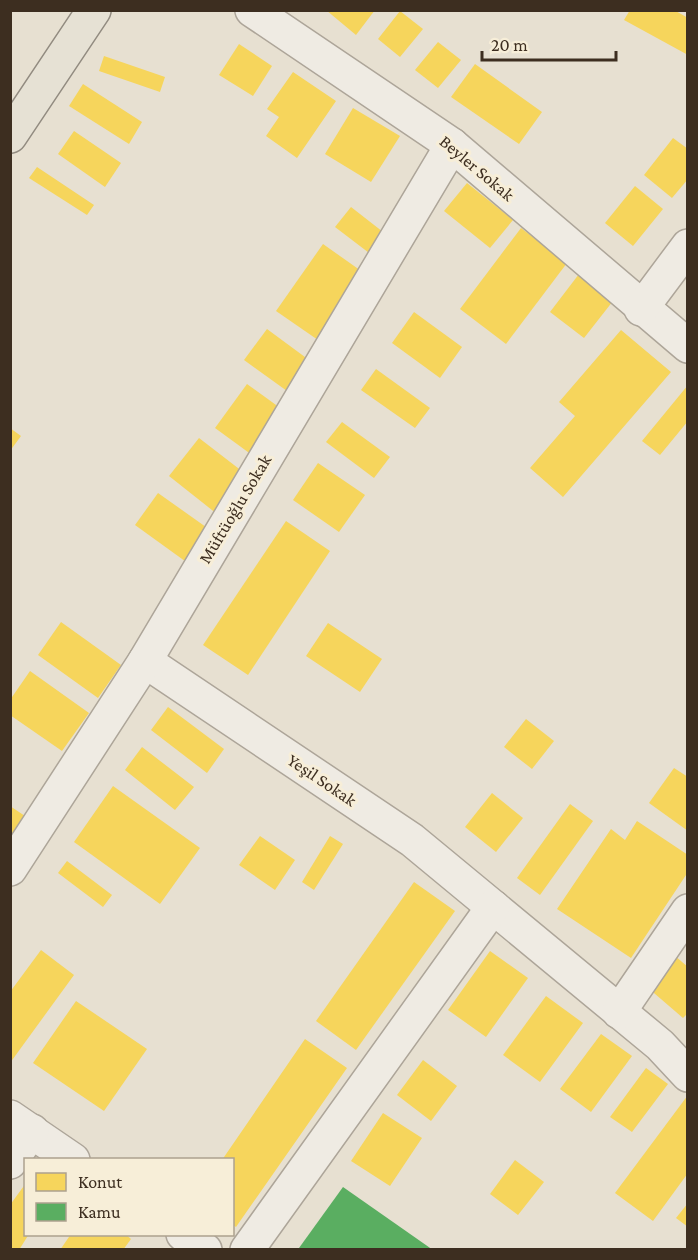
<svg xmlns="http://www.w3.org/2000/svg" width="698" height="1260" viewBox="0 0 698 1260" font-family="'Crimson Pro',serif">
	<rect width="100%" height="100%" fill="#e7e0d1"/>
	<g fill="#f6d55c">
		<path d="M326,10H375L356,35Z"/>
		<path d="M630,10H674L688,18V55L624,20Z"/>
		<path d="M400,11L423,29L400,57L378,39Z"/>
		<path d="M438,42L461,60L438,88L415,70Z"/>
		<path d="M239,44L272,66L253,96L219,75Z"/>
		<path d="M104,56L165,77L160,92L99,71Z"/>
		<path d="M475,64L542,112L519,144L451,97Z"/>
		<path d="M293,72L336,101L297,158L266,136L279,117L267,109Z"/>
		<path d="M83,84L142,122L129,144L69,106Z"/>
		<path d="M353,108L400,136L371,182L325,154Z"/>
		<path d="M74,131L121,163L105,187L58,154Z"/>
		<path d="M673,138L688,149V179L672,198L644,175Z"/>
		<path d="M37,167L94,205L87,215L29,178Z"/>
		<path d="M467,183L513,220L490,248L444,211Z"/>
		<path d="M635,186L663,209L633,246L605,223Z"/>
		<path d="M351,207L392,239L377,259L335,227Z"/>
		<path d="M521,228L567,263L506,344L460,309Z"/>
		<path d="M323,244L364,273L318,340L276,311Z"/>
		<path d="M579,274L613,301L584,338L550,312Z"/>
		<path d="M414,312L462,347L440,378L392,343Z"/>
		<path d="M267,329L309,360L287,391L244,360Z"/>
		<path d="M621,330L671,372L563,497L530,468L575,416L559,402Z"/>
		<path d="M376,369L430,408L415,428L361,390Z"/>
		<path d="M247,384L283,410L252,455L215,428Z"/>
		<path d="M688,385V421L660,455L642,441Z"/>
		<path d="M342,422L390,457L374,478L326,442Z"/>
		<path d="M10,428L21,436L10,451Z"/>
		<path d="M199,438L247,475L217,514L169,476Z"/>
		<path d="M318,463L365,495L339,532L293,500Z"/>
		<path d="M158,493L213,532L189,564L135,525Z"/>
		<path d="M286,521L330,551L248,675L203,645Z"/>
		<path d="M61,622L121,665L98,698L38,655Z"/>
		<path d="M328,623L382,659L360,692L306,656Z"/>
		<path d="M30,671L89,713L62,751L10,715V700Z"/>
		<path d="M168,707L224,749L207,773L151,730Z"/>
		<path d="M526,719L554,741L532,769L504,747Z"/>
		<path d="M142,747L194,787L175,810L125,770Z"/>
		<path d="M674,768L688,777V831L649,803Z"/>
		<path d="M113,786L200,848L160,904L74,842Z"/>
		<path d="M492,793L523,818L496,852L465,827Z"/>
		<path d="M570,804L593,821L540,895L517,878Z"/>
		<path d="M10,806L28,818L10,843Z"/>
		<path d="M637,821L688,855V872L631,958L557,909L611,829L625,840Z"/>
		<path d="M260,836L295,860L275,890L239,865Z"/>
		<path d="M330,836L343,844L314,890L302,882Z"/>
		<path d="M67,861L112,895L103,907L58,873Z"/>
		<path d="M414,882L455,911L356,1050L316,1021Z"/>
		<path d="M41,950L74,975L10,1063V992Z"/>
		<path d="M490,951L528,978L486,1037L448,1010Z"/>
		<path d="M675,956L688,967V1013L683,1018L647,987Z"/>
		<path d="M546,996L583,1023L540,1082L503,1055Z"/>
		<path d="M76,1001L147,1049L104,1111L33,1063Z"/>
		<path d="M601,1034L632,1056L591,1112L560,1089Z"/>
		<path d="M305,1039L347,1068L236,1227L232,1224V1160H222Z"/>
		<path d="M423,1060L457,1086L431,1121L397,1095Z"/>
		<path d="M646,1068L668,1084L632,1132L610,1117Z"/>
		<path d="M688,1095V1173L653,1221L615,1193Z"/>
		<path d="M383,1113L422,1138L390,1186L351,1161Z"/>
		<path d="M515,1160L544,1182L518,1215L490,1194Z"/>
		<path d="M26,1183V1234H29L19,1250H10V1205Z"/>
		<path d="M688,1203V1227L676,1218Z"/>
		<path d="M71,1234H125L131,1239L123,1250H60Z"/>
	</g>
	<path fill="#5aae61" d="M343,1187L433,1250L299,1248Z"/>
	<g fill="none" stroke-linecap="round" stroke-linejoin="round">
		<g stroke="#ada599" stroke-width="36">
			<g id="minor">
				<path d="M252,10L452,145L688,346"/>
				<path d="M641,309L688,246"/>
				<path d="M145,661L412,840L660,1045L688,1075"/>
				<path d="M10,869L145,661L452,145"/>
				<path d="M619,1012L688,911"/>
				<path d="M10,1117L73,1160"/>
				<path d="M10,1162L32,1131"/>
				<path d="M183,1234L205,1250"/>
				<path d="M247,1250L493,907"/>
			</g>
		</g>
		<g stroke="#928b80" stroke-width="36">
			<path id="primary" d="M10,136L94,10"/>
		</g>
		<use href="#minor" stroke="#efebe3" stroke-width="33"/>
		<use href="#primary" stroke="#e6e1d4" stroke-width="33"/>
	</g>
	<g text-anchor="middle" stroke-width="6" stroke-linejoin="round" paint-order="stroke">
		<g font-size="18" fill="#3d2e20" stroke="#f7eed8">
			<text transform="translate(477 168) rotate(40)" y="6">Beyler Sokak</text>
			<text transform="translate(235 509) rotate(-59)" y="6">Müftüoğlu Sokak</text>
			<text transform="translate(322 780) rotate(34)" y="6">Yeşil Sokak</text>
		</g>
	</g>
	<rect width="698" height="1260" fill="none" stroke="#3d2e20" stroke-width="24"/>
	<rect x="24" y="1158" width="210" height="78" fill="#f7eed8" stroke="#ada18e" stroke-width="1.5"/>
	<rect x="36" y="1173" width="30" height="18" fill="#f6d55c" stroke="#ada18e" stroke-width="1.5"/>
	<text x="78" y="1188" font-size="18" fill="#3d2e20">Konut</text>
	<rect x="36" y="1203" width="30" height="18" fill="#5aae61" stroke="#ada18e" stroke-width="1.5"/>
	<text x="78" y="1218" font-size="18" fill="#3d2e20">Kamu</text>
	<path d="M482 51v9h134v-9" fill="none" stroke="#3d2e20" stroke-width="3"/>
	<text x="491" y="51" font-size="18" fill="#3d2e20" stroke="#f7eed8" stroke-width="4.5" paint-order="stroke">20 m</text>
</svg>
